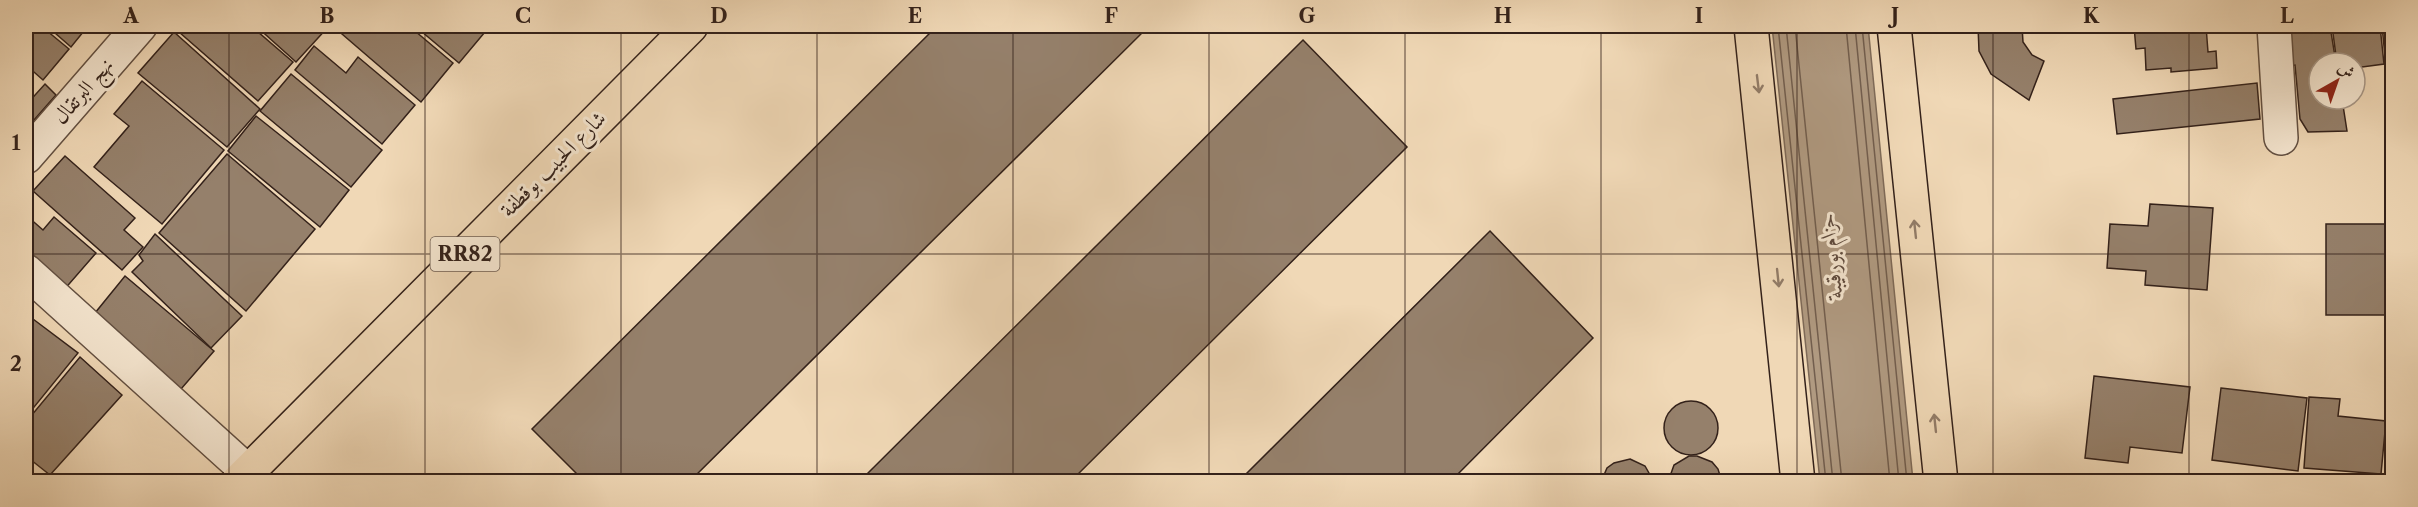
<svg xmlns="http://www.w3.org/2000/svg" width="2418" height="507" viewBox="0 0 2418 507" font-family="'Libre Caslon Text',Amiri,serif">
	<rect width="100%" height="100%" fill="#f0d8b6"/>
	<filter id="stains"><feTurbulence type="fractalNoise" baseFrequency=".00333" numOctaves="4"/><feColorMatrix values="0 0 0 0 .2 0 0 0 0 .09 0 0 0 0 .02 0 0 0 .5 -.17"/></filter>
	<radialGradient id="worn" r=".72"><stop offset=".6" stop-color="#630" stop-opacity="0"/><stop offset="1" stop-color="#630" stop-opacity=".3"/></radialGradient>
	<path fill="#b09a81" stroke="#7e6a58" stroke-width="1.5" d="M1772,26H1868L1913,481H1820Z"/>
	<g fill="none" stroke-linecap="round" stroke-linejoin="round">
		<g stroke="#725e4e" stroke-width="1.5">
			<path d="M1778,26L1826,482"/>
			<path d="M1786,26L1833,482"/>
			<path d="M1795,26L1842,482"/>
			<path d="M1846,26L1890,482"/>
			<path d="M1855,26L1899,482"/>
			<path d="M1862,26L1907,482"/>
		</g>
	</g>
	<g fill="#95806b" stroke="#33211a" stroke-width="1.5">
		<path d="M26,26H41L69,49L43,80L26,65Z"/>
		<path d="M47,26H88L71,47Z"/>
		<path d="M185,26H251L293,62L258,101L179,32Z"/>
		<path d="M256,26H329L296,62Z"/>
		<path d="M337,26H409L453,63L421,102L335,28Z"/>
		<path d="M415,26H490L459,63Z"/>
		<path d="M937,26H1149L689,482H585L532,429Z"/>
		<path d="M1978,26H2022L2023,42L2032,55L2044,61L2029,100L1991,74L1979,51Z"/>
		<path d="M2134,26H2206L2208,52L2216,51L2217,68L2171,72V68L2146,70L2145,48L2136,49Z"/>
		<path d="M2283,26H2330L2336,63H2319V99H2342L2347,131L2308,132L2300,119L2295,65L2288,66Z"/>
		<path d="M2332,26H2380L2384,64L2355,68V63H2337Z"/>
		<path d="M2382,26H2392V65L2386,66Z"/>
		<path d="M174,32L260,109L227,147L138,73Z"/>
		<path d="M1303,40L1407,147L1070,482H859Z"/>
		<path d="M314,46L346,73L358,57L415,105L382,144L295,70Z"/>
		<path d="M291,74L382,150L351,187L260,111Z"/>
		<path d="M142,81L224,150L162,224L94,167L129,126L114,114Z"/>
		<path d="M2257,83L2260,119L2117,134L2113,99Z"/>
		<path d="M45,84L56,95L34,120L26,113V105Z"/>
		<path d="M256,116L349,190L320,227L228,151Z"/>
		<path d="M227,154L315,229L246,311L159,233Z"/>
		<path d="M65,156L135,218L124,230L143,247L122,270L33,191Z"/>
		<path d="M2150,204L2213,208L2207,290L2145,285L2146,271L2107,268L2110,224L2148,226Z"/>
		<path d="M27,216L43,230L54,217L96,253L63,291L26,258Z"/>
		<path d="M2326,224H2387L2388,227H2392V315H2326Z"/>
		<path d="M1490,231L1593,338L1450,482H1238Z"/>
		<path d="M155,234L242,316L211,348L132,272L143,261L139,255Z"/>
		<path d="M125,276L214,351L181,389L95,313Z"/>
		<path d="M33,319L78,353L26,417V328Z"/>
		<path d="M80,357L122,395L50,475L26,456V422Z"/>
		<path d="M2094,376L2190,387L2182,453L2130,447L2128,463L2085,458Z"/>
		<path d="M2221,388L2307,398L2298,471L2212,460Z"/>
		<path d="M2309,397L2340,399L2338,416L2386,421L2381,474L2304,468Z"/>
		<circle cx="1691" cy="428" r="27"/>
		<path d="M1689,456H1697L1712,462L1718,469L1722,482H1668L1674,465Z"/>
		<path d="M1630,459L1645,466L1654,482H1601L1607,468L1614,463Z"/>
		<path d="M26,469L40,482H26Z"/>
	</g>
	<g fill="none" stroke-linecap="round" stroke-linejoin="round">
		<g stroke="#624f41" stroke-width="36">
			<g id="minor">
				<path d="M2274,26L2281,138"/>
				<path d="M26,157L140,26"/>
				<path d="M26,271L248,472"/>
			</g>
		</g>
		<g stroke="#33211a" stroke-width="36">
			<path id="major" d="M238,482L691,26"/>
		</g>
		<g stroke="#33211a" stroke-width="36">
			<g id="highway">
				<path d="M1751,26L1798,482"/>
				<path d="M1894,26L1941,482"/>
			</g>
		</g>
		<use href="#minor" stroke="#f5e6d0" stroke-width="33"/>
		<use href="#major" stroke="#f0d8b6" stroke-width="33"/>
		<use href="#highway" stroke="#f0d8b6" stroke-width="33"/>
	</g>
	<defs><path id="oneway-shaft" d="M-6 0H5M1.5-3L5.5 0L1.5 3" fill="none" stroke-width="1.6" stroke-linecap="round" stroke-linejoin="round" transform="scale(1.5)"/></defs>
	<g stroke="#927c68">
		<use href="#oneway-shaft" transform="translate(1758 84) rotate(83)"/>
		<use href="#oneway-shaft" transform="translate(1915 229) rotate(-96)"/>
		<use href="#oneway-shaft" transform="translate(1778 278) rotate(84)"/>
		<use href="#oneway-shaft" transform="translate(1935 423) rotate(-96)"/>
	</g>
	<path fill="none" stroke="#33211a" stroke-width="1.5" stroke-opacity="0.55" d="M229,26V482M425,26V482M621,26V482M817,26V482M1013,26V482M1209,26V482M1405,26V482M1601,26V482M1797,26V482M1993,26V482M2189,26V482M26,254H2392"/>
	<g text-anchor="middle" stroke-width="6" stroke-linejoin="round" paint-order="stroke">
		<rect fill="#f5e6d0" stroke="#6d5c51" stroke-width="1.5" x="430.5" y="237" width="69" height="34" rx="4.5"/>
		<g font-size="20" font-weight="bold" fill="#33211a">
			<text x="465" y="261">RR82</text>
		</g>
		<g font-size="21" fill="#33211a" stroke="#f5e6d0">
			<text transform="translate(83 91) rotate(-49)" y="7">نهج البرتقال</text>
			<text transform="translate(553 164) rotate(-45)" y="7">شارع الحبيب بوقطفة</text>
		</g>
		<g font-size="22" font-style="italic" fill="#5f4b3e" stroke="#f5e6d0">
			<text transform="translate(1830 256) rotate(-96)" y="8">حزام بورقيبة</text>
		</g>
	</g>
	<rect width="2418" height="507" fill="none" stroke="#f0d8b6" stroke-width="66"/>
	<g transform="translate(2337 81) rotate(40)"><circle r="28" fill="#f5e6d0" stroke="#a79787" stroke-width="1.5"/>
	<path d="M0-4.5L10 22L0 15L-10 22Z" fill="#8f2418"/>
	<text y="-9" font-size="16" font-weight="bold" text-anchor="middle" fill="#33211a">ش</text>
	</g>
	<rect x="33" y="33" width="2352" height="441" fill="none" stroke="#33211a" stroke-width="2"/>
	<g font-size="20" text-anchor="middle" font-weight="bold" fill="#33211a">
		<text x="131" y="23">A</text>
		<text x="327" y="23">B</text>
		<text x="523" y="23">C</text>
		<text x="719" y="23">D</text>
		<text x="915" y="23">E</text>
		<text x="1111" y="23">F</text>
		<text x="1307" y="23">G</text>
		<text x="1503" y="23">H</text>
		<text x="1699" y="23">I</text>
		<text x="1895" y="23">J</text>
		<text x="2091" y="23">K</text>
		<text x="2287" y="23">L</text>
		<text x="16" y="150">1</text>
		<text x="16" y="371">2</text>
	</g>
	<rect width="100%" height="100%" filter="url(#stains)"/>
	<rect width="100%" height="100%" fill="url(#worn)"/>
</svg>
